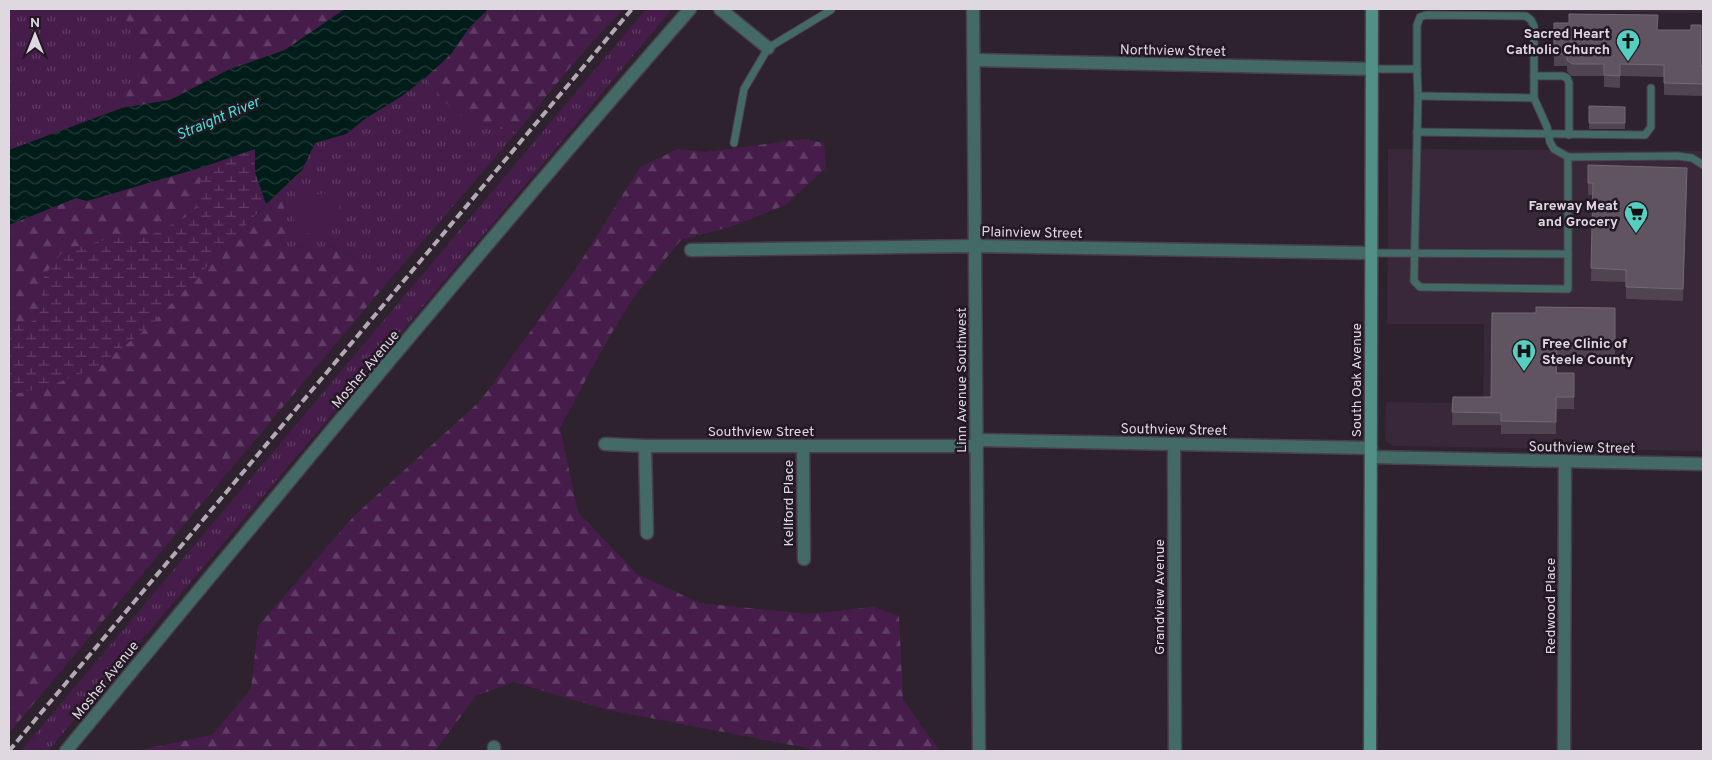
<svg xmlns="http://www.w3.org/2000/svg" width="1712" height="760" viewBox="0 0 1712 760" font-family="Overpass,sans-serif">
	<defs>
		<pattern id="grass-tufts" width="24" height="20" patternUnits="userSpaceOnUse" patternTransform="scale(1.25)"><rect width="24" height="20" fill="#461d4a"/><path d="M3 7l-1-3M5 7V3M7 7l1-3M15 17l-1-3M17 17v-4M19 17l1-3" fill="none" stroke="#603d64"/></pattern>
		<pattern id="forest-firs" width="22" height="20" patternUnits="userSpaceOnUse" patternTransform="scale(1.25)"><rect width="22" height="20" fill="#461d4a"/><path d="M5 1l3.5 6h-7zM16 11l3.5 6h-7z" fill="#603d64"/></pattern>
		<pattern id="wetland-marsh" width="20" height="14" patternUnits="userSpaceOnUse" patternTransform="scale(1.25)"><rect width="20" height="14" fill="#461d4a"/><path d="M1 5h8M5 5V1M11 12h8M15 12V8" fill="none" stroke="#603d64"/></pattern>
		<pattern id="water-waves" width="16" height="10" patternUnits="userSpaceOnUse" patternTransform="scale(1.25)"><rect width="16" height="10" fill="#001d1a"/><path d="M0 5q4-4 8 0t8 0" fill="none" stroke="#253d3b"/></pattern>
	</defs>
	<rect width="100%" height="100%" fill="#2d222e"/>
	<g fill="#38283a">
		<path d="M1389,9H1703V13Z"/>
		<path d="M1388,149L1703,151V451L1393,446L1385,440L1386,402L1483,403L1484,324H1387Z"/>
	</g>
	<g fill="url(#grass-tufts)">
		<path d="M9,9H121L136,42L135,69L122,108L9,150Z"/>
		<path d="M646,9H672L532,177L48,751H21Z"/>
		<path d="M425,78L447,104L469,122L517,132L386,284C367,268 341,244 315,245C302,245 299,250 284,246L287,217L279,192L302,170L315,143L346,134L366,118L402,96Z"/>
	</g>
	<g fill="url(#forest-firs)">
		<path d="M121,9H345L285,50L228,70L170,100L122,108L135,69L136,42Z"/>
		<path d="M488,9H623L576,60L517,132L469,122L447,104L425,78L451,54L469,28Z"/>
		<path d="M803,139L824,143L826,168L785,205L736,225L681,240L634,297L605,344L560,428L578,512L637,574L700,603L808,614L873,607L899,616L903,700L940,751H811L807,748L608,710L513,682L476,696L435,751H135L212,735L251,689L258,626L353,517L480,401L579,264L640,167L678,149L705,152Z"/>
		<path d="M203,167L196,212L149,236L111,238L44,276L40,312L30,323L9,324V225L76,198L87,200Z"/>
		<path d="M279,192L287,217L285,246C299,250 303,245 315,245C341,245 367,268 386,284L9,733V395L47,387L146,329Z"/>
	</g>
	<path fill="url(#wetland-marsh)" d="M256,148L255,172L266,204L184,291L146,329L97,367L47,387L9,395V324L30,323L40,312L44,276L62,252L111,238L149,236L196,212L203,167Z"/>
	<path fill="#461d4a" d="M350,183C335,216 333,236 291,234L294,224L295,192C318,198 329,193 350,183Z"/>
	<path fill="url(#water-waves)" d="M345,9H488L469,28L451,54L425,78L402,96L366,118L346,134L315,143L302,170L266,204L255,172V149L203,167L87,201L76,198L9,225V150L122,108L170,100L228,70L285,50Z"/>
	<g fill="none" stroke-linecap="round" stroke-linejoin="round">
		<g stroke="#493f4a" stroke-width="9">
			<g id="service">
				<path d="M1372,69H1417V25L1420,17L1426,15L1526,16L1531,20L1534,26V98L1547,127L1550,142L1554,149L1568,157"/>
				<path d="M1417,69L1418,96L1414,281L1420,287L1568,289V157L1677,156L1692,158L1703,165"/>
				<path d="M1534,76H1563L1567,78L1569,83V135"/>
				<path d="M1418,96L1534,98"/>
				<path d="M1417,132L1645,135L1651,127V88"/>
				<path d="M734,143L744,89L768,48L831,10"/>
				<path d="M1371,253L1568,254"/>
			</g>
		</g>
		<g stroke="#493f4a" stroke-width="15">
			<g id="minor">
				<path d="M720,9L768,48"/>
				<path d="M973,9L979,751"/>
				<path d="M974,60L1372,69"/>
				<path d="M691,250L975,246L1371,253"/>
				<path d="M977,440L1371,448"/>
				<path d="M605,444L645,446H977"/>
				<path d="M1174,444L1175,751"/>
				<path d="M645,446L647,533"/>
				<path d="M803,446L804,559"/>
				<path d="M1371,457L1703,464"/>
				<path d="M494,747V751"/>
				<path d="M1564,751L1565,461"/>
			</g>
		</g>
		<g stroke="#493f4a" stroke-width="15">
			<path id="tertiary" d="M66,751C272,502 477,252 690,9"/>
		</g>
		<g stroke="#493f4a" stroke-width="15">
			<path id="secondary" d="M1370,751L1372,9"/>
		</g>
		<use href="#service" stroke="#446a65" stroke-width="7"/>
		<use href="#minor" stroke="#446a65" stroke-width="12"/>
		<use href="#tertiary" stroke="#446a65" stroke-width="12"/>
		<use href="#secondary" stroke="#509089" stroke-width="12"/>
		<path stroke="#b3abb4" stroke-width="4" stroke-dasharray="8 4" stroke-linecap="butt" d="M9,751L632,9"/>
	</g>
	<g fill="#504451">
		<path d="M1554,23L1658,30L1701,66H1703V96L1664,95V77L1620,76V88L1604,87V76H1572L1567,72V66H1554Z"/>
		<path d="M1589,106L1625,107V129H1589Z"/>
		<path d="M1588,165L1687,180L1683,301L1626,299V282L1591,281L1593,195H1588Z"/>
		<path d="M1615,308V359H1557V373L1574,385V409H1556V434H1501V425H1452L1453,397H1491L1536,313Z"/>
	</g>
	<g fill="#5f5460" stroke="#736974">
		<path d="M1569,14L1658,15L1657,30H1691V25H1701V66H1703V84L1664,83V65L1620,64V76L1604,75V64H1572L1567,60V54H1554V23H1569Z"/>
		<path d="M1589,106L1625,107V123H1589Z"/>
		<path d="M1588,165L1687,168L1683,289L1626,287V270L1591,268L1593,183H1588Z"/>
		<path d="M1536,307L1615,308V347H1557L1556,373H1574V397H1556V422L1501,421V413L1452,412L1453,397H1491L1492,313H1536Z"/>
	</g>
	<defs>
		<g id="church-pin" transform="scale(1.25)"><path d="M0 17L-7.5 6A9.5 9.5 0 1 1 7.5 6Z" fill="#57cec2" stroke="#231824"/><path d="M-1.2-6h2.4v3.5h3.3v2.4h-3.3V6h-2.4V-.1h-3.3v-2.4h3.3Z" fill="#111"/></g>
		<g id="supermarket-pin" transform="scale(1.25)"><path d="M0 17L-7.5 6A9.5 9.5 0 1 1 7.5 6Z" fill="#57cec2" stroke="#231824"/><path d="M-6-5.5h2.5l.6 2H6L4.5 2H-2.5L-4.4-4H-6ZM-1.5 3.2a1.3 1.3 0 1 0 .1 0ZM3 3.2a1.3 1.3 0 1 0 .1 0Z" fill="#111"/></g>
		<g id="hospital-pin" transform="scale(1.25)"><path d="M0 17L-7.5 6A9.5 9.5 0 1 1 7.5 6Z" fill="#57cec2" stroke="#231824"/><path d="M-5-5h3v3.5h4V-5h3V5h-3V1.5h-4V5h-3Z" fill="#111"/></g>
	</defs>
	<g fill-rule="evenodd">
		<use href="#church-pin" x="1628" y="41"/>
		<use href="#supermarket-pin" x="1636" y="213"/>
		<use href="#hospital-pin" x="1524" y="351"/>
	</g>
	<g text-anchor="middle" stroke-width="5" stroke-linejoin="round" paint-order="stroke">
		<g font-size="14" font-weight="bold" fill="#dfd8e0" stroke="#231824" text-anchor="end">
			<text x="1610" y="38">Sacred Heart<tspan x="1610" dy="16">Catholic Church</tspan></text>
			<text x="1618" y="210">Fareway Meat<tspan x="1618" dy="16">and Grocery</tspan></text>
			<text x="1542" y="348" text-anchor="start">Free Clinic of<tspan x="1542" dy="16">Steele County</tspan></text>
		</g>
		<g font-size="14" fill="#dfd8e0" stroke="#231824">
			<text transform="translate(1173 50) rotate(1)" y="5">Northview Street</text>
			<text transform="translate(1032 232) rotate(1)" y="5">Plainview Street</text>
			<text transform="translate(365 369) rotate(-50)" y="5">Mosher Avenue</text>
			<text transform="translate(961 380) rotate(-90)" y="5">Linn Avenue Southwest</text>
			<text transform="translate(1356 380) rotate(-90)" y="5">South Oak Avenue</text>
			<text transform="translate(1174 429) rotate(1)" y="5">Southview Street</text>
			<text x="761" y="436">Southview Street</text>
			<text transform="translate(1582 447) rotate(1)" y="5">Southview Street</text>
			<text transform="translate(788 503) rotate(-90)" y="5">Kellford Place</text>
			<text transform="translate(1159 597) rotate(-90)" y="5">Grandview Avenue</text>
			<text transform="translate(1550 606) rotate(-90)" y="5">Redwood Place</text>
			<text transform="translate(105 680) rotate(-51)" y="5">Mosher Avenue</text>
		</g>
		<g font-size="15" font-style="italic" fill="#44e0d2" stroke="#231824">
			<text transform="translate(218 118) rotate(-23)" y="5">Straight River</text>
		</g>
	</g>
	<rect width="1712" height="760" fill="none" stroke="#dfd8e0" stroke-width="20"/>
	<g transform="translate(35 35)" stroke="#231824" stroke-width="4" paint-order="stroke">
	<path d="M0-4L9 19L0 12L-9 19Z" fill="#dfd8e0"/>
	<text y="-8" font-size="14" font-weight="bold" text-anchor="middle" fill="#dfd8e0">N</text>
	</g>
</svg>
